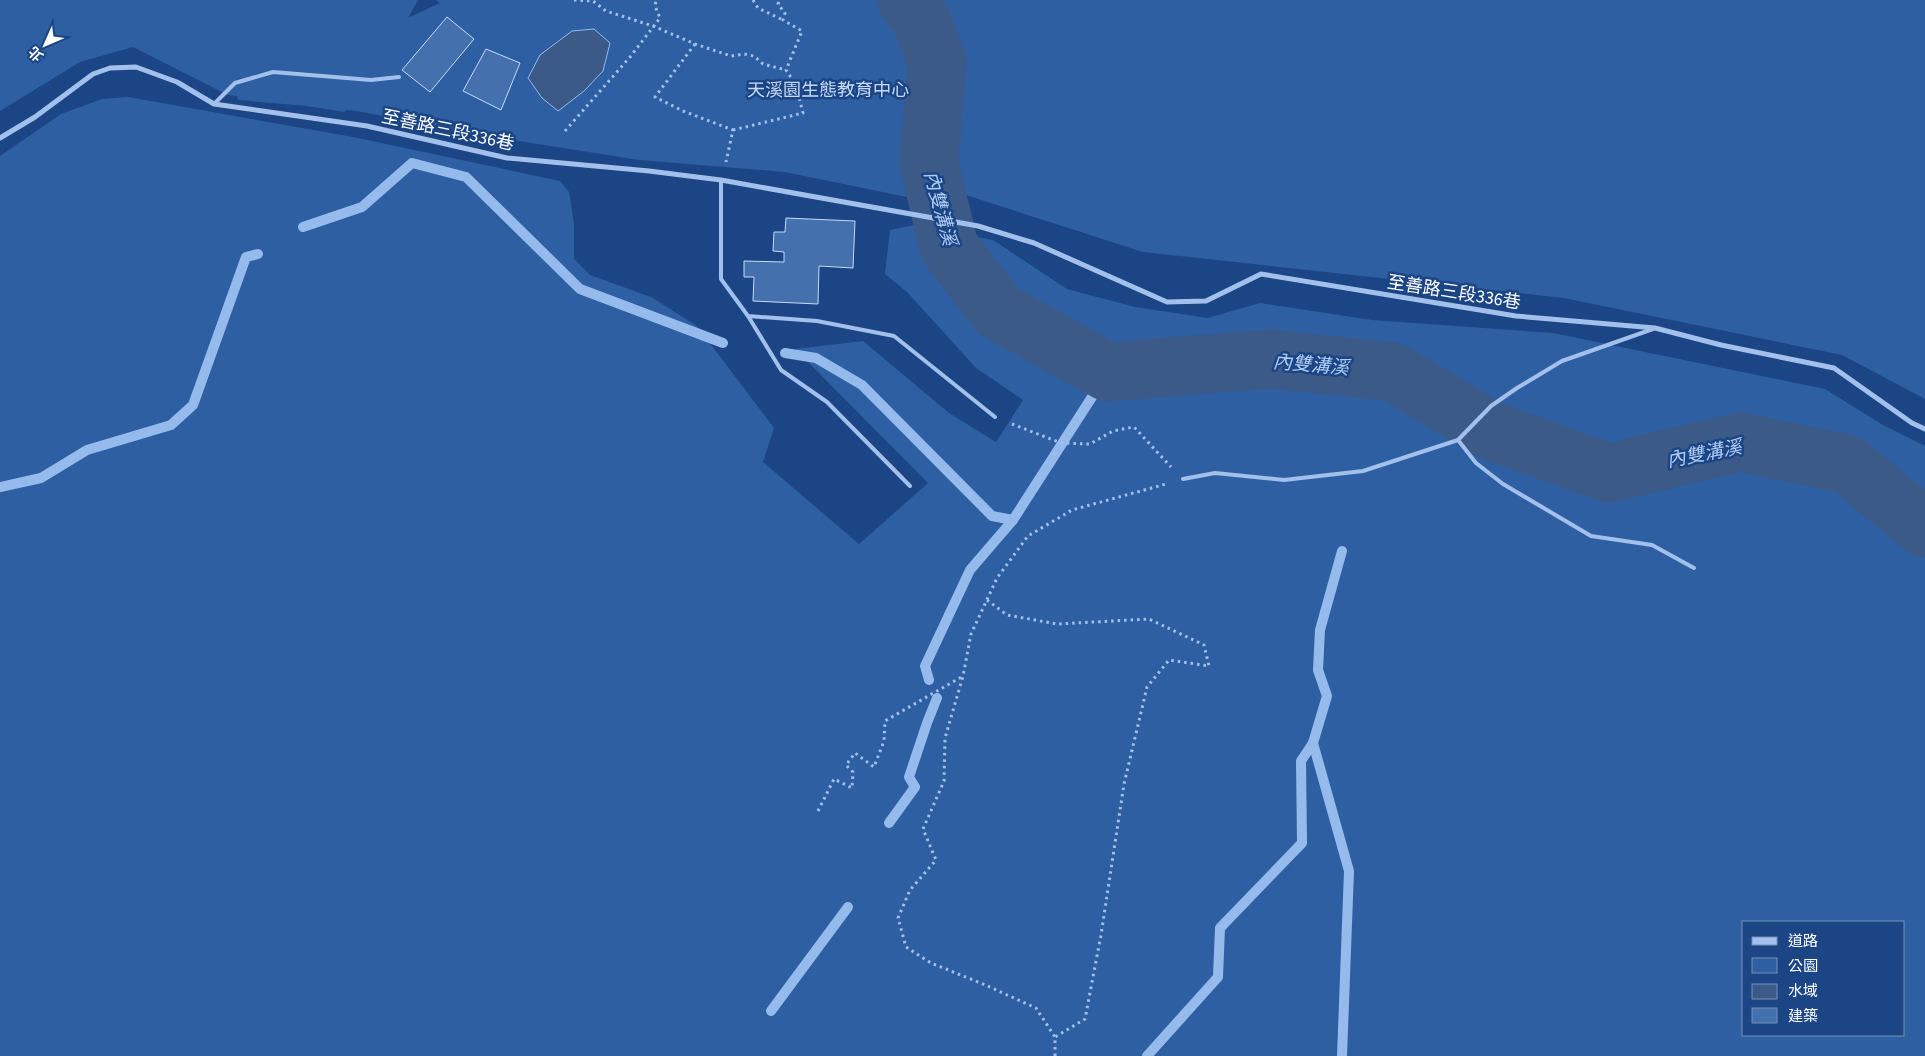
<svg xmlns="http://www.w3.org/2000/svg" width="1925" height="1056" viewBox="0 0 1925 1056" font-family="'Source Sans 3','Noto Sans TC',sans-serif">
	<rect width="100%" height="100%" fill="#1b4585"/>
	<g fill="#2e5fa3" fill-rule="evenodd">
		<path d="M0,0H418L408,18L440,3L436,0H1925V399L1842,355L1564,298L1143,252L922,181L931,202L785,172L639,160L475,134L357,111L346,110L344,112L307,106L238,100L237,96L228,95L133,47L80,62L0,111Z"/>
		<path d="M128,97L353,137L560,181L569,192L574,224V259L590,275L651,297L697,326L774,428L763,462L859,544L928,483L795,349L863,341L949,413L996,442L1023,400L976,368L908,293L885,274L890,230L914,225L993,240L1067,289L1135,307L1208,318L1260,303L1372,320L1553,333L1825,389L1883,425L1925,446V1056H0V156L61,114L102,99ZM1744,922H1904V1035H1744Z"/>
	</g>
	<path fill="#3b5a88" stroke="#95bbed" d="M594,29L610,43L603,71L584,91L558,111L542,98L528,78L540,55L572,31Z"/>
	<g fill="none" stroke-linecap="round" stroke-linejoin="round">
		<g stroke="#95bbed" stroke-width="10">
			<path d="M303,227L362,207L412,163L466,177L580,289L723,343"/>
			<path d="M785,353L816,358L862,385L992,516L1013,520L1108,372"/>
			<path d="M1482,443L1494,432"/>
			<path d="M0,487L41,478L87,450L171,425L193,405L246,257L258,254"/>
			<path d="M929,680L925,666L970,570L1013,520"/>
			<path d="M889,823L915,787L909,777L927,723L937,698"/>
			<path d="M771,1011L848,907"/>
			<path d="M1147,1056L1218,977L1220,928L1302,843L1301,761L1313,743"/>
			<path d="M1342,1056L1349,871L1313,743L1327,696L1318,670L1320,630L1342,551"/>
		</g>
		<path stroke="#3b5a88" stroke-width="59" d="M907,0L921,20L937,61L929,164L949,247L998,311L1108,372L1272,359L1393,372L1494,432L1609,473L1740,442L1847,464L1925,528"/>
	</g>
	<g fill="#4470ae" stroke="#c7dbf8">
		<path d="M447,17L474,39L430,92L402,70Z"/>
		<path d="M486,49L520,63L501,110L463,91Z"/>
		<path d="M786,218L855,221L853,268L819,266L818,304L753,301L754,277H744V261L784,262V252L773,251L774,232H785Z"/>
	</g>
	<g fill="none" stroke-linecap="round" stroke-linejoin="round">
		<g stroke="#a2c0eb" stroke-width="3" stroke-dasharray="2.5 4" stroke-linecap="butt">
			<path d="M574,0L593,1L606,11L653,26L695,44L731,56L744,54L754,56L763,64L786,70"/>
			<path d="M753,0L758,8L783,20"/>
			<path d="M695,44L655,97L683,111L733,130L726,162"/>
			<path d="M733,130L803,113L796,85L786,70L802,31L783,20L785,13L778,4L780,0"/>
			<path d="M565,131L630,57L660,18L655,6L656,0"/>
			<path d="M1012,424L1061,443L1090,444L1113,431L1134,427L1171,467"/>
			<path d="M987,600L1007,615L1057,624L1149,619L1204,645L1209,666L1169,660L1147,687L1124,784L1101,935L1085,1019L1055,1037"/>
			<path d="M818,811L834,779L852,788L853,772L846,765L855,753L874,767L884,741L885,721L963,676"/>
			<path d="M1055,1056V1037L1036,1008L983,984L931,963L906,947L898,918L910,890L936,860L923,829L944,781L945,738L963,676L971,634L997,578L1028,536L1072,510L1166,484"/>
		</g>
		<g stroke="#a2c0eb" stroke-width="4">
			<path d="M214,104L235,83L273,72L371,80L399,77"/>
			<path d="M721,180V279L748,316L817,321L894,336L995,417"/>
			<path d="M748,316L781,370L827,402L910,486"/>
			<path d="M1458,440L1476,463L1503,484L1591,536L1652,545L1694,568"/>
			<path d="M1183,479L1215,473L1284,480L1363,471L1458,440L1491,406L1517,388L1562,361L1653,329"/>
		</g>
		<path stroke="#a2c0eb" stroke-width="5" d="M0,138L35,117L93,74L110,68L136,67L177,82L214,104L367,126L507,158L649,171L721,180L978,226L1034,243L1167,302L1206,301L1261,274L1516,316L1655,328L1721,345L1834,368L1912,423L1925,429"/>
	</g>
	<g text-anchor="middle" stroke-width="5" stroke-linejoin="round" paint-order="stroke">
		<g font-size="18" fill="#c7dbf8" stroke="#1b4585">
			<text x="828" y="96">天溪園生態教育中心</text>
		</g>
		<g font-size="18" fill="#fff" stroke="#1b4585">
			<text transform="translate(448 130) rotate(12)" y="6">至善路三段336巷</text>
			<text transform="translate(1454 292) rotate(9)" y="6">至善路三段336巷</text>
		</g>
		<g font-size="19" font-style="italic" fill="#aecbf3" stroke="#1b4585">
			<text transform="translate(941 208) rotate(75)" y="7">內雙溝溪</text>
			<text transform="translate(1311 364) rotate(5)" y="7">內雙溝溪</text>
			<text transform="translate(1704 453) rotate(-11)" y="7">內雙溝溪</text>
		</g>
	</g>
	<rect x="1742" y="921" width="162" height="115" fill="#1b4585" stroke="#768fb6"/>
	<rect x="1752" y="937" width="25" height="8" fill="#a2c0eb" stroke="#768fb6"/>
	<text x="1788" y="946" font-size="15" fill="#ffffff">道路</text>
	<rect x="1752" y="958" width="25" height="15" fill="#2e5fa3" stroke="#768fb6"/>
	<text x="1788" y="971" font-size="15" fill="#ffffff">公園</text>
	<rect x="1752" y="984" width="25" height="15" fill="#3b5a88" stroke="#768fb6"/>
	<text x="1788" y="996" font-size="15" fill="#ffffff">水域</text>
	<rect x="1752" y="1008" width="25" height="15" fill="#4470ae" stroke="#768fb6"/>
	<text x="1788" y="1021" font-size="15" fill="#ffffff">建築</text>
	<g transform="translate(45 45) rotate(225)" stroke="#1b4585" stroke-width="4" paint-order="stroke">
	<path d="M0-4L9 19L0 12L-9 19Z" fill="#ffffff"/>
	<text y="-8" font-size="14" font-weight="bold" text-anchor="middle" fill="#ffffff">北</text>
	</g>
</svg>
